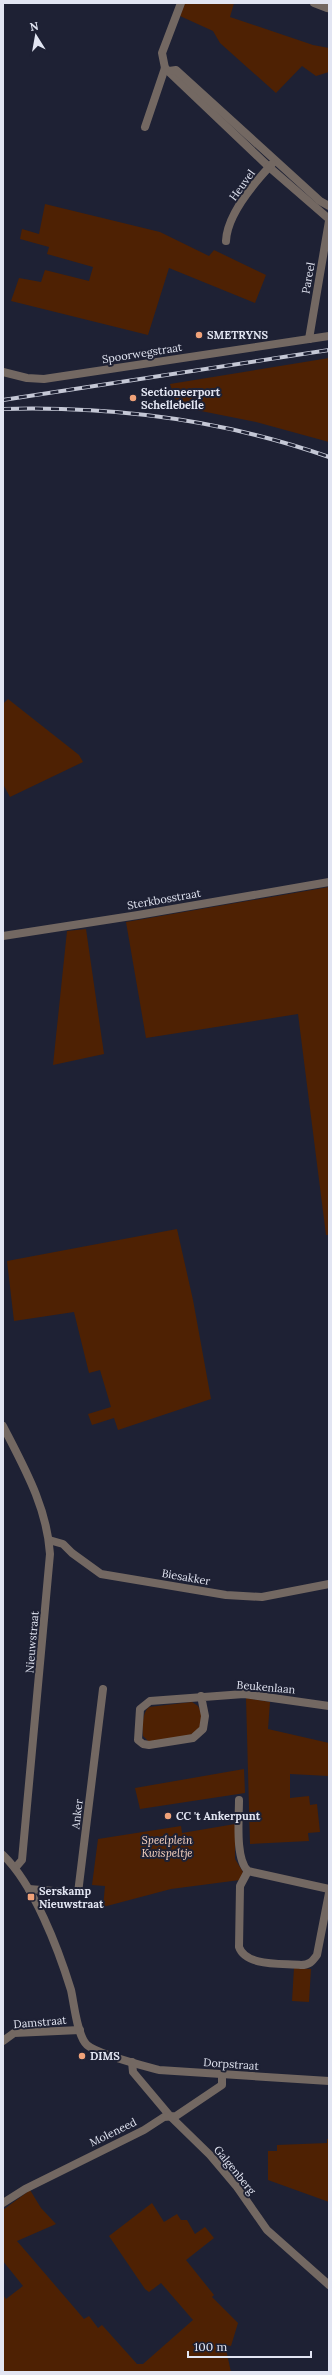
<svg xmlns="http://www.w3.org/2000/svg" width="332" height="2375" viewBox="0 0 332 2375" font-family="Lora,serif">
	<rect width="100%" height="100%" fill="#1e2134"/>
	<g fill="#4e2103">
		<path d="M185,3H234L230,17L313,45L329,48V72L316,76L302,66L276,93L220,43L213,31L180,16Z"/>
		<path d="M45,204L160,232L209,256L214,250L266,275L255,303L169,268L148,335L11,301L19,278L41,282L45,270L89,281L93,267L47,254L49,247L20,239L22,229L39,234Z"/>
		<path d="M329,358V442L256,422L186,408L174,398L170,384Z"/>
		<path d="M8,699L79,755L83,762L10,797L3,784V704Z"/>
		<path d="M329,887V1235H326L298,1014L146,1038L126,922Z"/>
		<path d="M86,929L104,1054L53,1065L67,931Z"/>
		<path d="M177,1229L193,1300L211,1399L118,1430L114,1418L92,1425L88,1414L111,1407L100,1370L89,1373L74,1312L14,1321L7,1261Z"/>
		<path d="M246,1698L270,1702L268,1729L329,1743V1776L290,1774V1798L309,1796L310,1805L317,1804L320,1832L308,1833L309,1841L250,1844Z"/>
		<path d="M192,1702L198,1706C216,1739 168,1741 148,1741L143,1736C142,1727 142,1713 149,1707Z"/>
		<path d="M244,1769L245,1793L140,1809L135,1788Z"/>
		<path d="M235,1824V1859L243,1872L240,1880L171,1889L103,1907L105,1886L92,1885L98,1839L181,1826L182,1833Z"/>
		<path d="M294,1968L311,1969L309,2002L292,2001Z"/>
		<path d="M327,2139H329V2202L268,2180V2151H277V2145L327,2143Z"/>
		<path d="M30,2190L41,2208L56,2224L17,2241L84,2319L89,2316L98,2328L102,2325L137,2364H143L193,2320L161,2283L149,2292L145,2289L109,2236L152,2203L164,2222L177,2214L181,2220H187L195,2234L205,2227L214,2238L186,2260L214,2295L212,2297L238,2323L231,2346L225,2345L231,2372H3V2295L6,2299L23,2286L3,2261V2210Z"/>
	</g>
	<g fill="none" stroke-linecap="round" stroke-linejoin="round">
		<g stroke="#736862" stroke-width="8">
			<path d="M314,3L327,8L329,3"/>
			<path d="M165,68L269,167L329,219"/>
			<path d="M169,71L176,70L320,201L329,206"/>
			<path d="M145,127L165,68L162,53L181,3"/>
			<path d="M226,241C227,215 255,182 272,164"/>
			<path d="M309,339L329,221"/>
			<path d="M3,372L27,378L44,379L329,336"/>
			<path d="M3,936L138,915L329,882"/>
			<path d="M49,1540L63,1544L72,1553L101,1574L226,1595L262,1597L329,1584"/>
			<path d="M201,1696L205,1716L203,1729L193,1738L149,1745L143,1744L138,1740L140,1709L150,1701L244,1694L329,1706"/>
			<path d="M239,1800C239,1818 235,1859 248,1871L329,1889"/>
			<path d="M248,1871L240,1886L239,1947C246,1967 283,1963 301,1965C309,1965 312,1962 317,1955L329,1893"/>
			<path d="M29,1889L78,1893L103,1689"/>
			<path d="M3,2041L14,2033L80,2030"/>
			<path d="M132,2062L133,2072L170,2116L210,2155L237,2187L267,2230L329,2285"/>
			<path d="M3,2203L25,2189L144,2130L164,2117L176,2116L222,2085V2075"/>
		</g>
		<g stroke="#736862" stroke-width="8">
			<path d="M3,1426C24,1467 47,1507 50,1554L22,1860L16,1867"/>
			<path d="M3,1855C34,1885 58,1948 71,1990C74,2003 77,2036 87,2045C97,2054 144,2066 159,2070L329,2081"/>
		</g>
		<g stroke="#c4c7d5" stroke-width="4">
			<g id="rail">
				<path d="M3,400L329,350"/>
				<path d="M3,409C113,406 224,420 329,457"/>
			</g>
		</g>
		<use href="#rail" stroke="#1e2134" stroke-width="2.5" stroke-dasharray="8" stroke-linecap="butt"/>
	</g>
	<g fill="#f0a279" stroke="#1e2134" stroke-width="1.5">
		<circle cx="199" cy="335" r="4"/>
		<circle cx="133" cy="398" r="4"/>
		<circle cx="168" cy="1816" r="4"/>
		<rect x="27" y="1893" width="8" height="8" rx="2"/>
		<circle cx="82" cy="2056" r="4"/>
	</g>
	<g text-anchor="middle" stroke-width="4" stroke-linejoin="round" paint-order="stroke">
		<g font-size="11" fill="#e2e5f2" stroke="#1e2134">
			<text transform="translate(242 185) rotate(-54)" y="4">Heuvel</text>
			<text transform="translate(308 278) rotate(-80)" y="4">Pareel</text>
			<text transform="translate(142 353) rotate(-9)" y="4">Spoorwegstraat</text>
			<text transform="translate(164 899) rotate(-10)" y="4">Sterkbosstraat</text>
			<text transform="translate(186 1577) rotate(10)" y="4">Biesakker</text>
			<text transform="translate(32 1642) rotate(-85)" y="4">Nieuwstraat</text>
			<text transform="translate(266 1687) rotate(5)" y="4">Beukenlaan</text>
			<text transform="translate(77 1814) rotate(-83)" y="4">Anker</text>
			<text transform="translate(40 2022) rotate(-5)" y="4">Damstraat</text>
			<text transform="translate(231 2064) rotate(4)" y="4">Dorpstraat</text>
			<text transform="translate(113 2132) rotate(-26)" y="4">Moleneed</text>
			<text transform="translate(235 2170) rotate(51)" y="4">Galgenberg</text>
		</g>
		<g font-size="11" font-weight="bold" fill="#e2e5f2" stroke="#1e2134" text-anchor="start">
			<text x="207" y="339">SMETRYNS</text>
			<text x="141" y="396">Sectioneerport<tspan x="141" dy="13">Schellebelle</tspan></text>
			<text x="176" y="1820">CC 't Ankerpunt</text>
			<text x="39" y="1895">Serskamp<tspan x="39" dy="13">Nieuwstraat</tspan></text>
			<text x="90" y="2060">DIMS</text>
		</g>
		<g font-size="11" font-style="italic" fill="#f8d3c1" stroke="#1e2134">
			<text x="167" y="1844">Speelplein<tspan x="167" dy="13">Kwispeltje</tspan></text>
		</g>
	</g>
	<rect width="332" height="2375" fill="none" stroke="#e2e5f2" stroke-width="8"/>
	<g transform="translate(36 36) rotate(349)" stroke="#1e2134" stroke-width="3" paint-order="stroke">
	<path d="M0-3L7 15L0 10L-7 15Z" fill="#e2e5f2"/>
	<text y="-6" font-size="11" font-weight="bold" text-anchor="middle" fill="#e2e5f2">N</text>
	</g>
	<path d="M188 2351v6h123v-6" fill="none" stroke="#e2e5f2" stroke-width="2"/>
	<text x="194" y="2351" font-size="12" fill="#e2e5f2" stroke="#1e2134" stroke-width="3" paint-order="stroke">100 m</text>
</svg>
